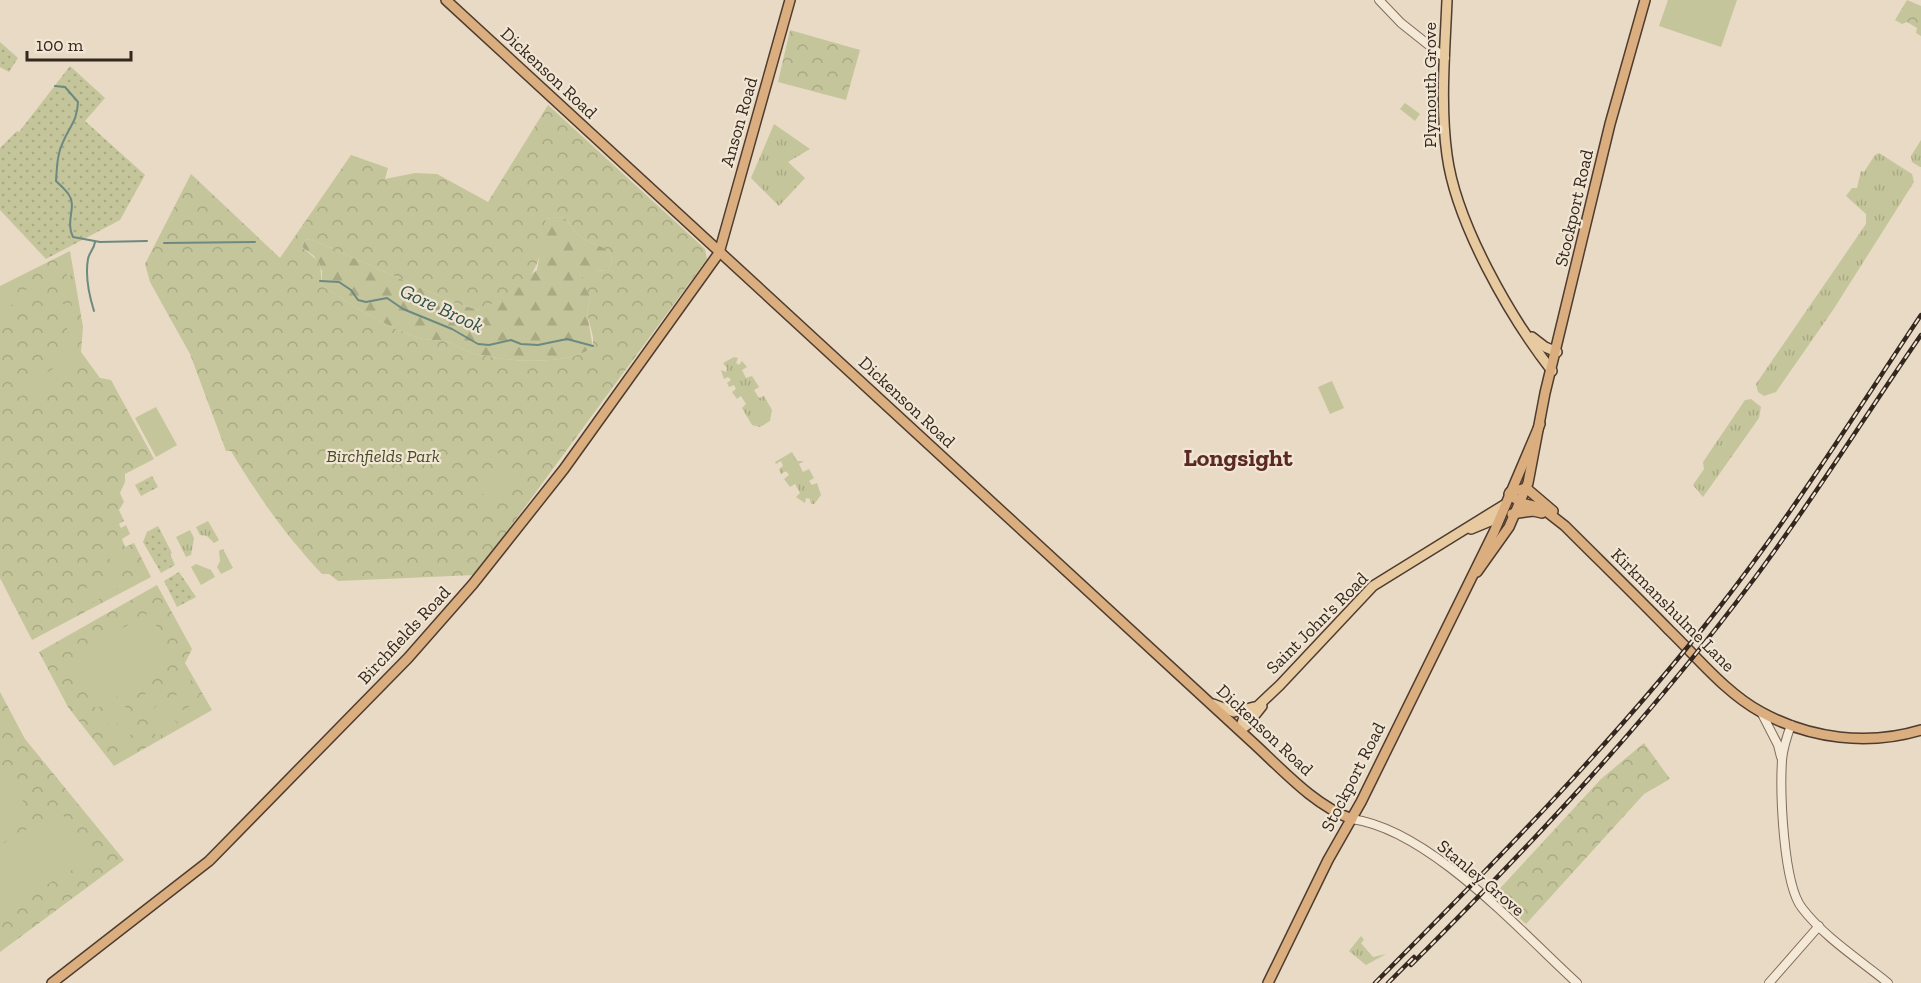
<svg xmlns="http://www.w3.org/2000/svg" width="1921" height="983" viewBox="0 0 1921 983" font-family="'Zilla Slab',serif">
	<defs>
		<pattern id="grass-tufts" width="24" height="20" patternUnits="userSpaceOnUse" patternTransform="scale(1.5)"><rect width="24" height="20" fill="#c4c59a"/><path d="M3 7l-1-3M5 7V3M7 7l1-3M15 17l-1-3M17 17v-4M19 17l1-3" fill="none" stroke="#a9a984"/></pattern>
		<pattern id="forest-firs" width="22" height="20" patternUnits="userSpaceOnUse" patternTransform="scale(1.5)"><rect width="22" height="20" fill="#c4c59a"/><path d="M5 1l3.5 6h-7zM16 11l3.5 6h-7z" fill="#a9a984"/></pattern>
		<pattern id="park-crowns" width="20" height="18" patternUnits="userSpaceOnUse" patternTransform="scale(1.5)"><rect width="20" height="18" fill="#c4c59a"/><path d="M2 6a3 3 0 1 1 6 0M12 15a3 3 0 1 1 6 0" fill="none" stroke="#a9a984"/></pattern>
		<pattern id="garden-dots" width="8" height="8" patternUnits="userSpaceOnUse" patternTransform="scale(1.5)"><rect width="8" height="8" fill="#c4c59a"/><path d="M2 2h.1M6 6h.1" fill="none" stroke="#a9a984" stroke-width="1.8" stroke-linecap="round"/></pattern>
	</defs>
	<rect width="100%" height="100%" fill="#e8dac4"/>
	<g fill="url(#grass-tufts)">
		<path d="M774,124L810,149L788,162L805,178L779,206L751,178Z"/>
		<path d="M1921,140V167H1920L1912,162L1911,156Z"/>
		<path d="M1879,153L1912,174L1914,182L1833,310L1776,392L1764,396L1758,392L1756,384L1866,224V214L1846,196L1852,188H1857L1861,171L1864,172L1875,155Z"/>
		<path d="M734,357L738,358L736,363L739,365L742,361L747,367L742,370L746,378L752,376L759,387L754,390L759,398L764,396L772,410L770,421L760,427L752,425L742,408L746,404L741,396L737,399L732,392L736,389L734,385L729,387L727,383L731,380L728,377L724,379L721,370L726,372L727,368L723,363Z"/>
		<path d="M1751,399L1761,407L1759,418L1703,497L1693,485L1704,469L1703,462L1745,400Z"/>
		<path d="M792,452L797,461H804L799,464L803,472L809,469L814,478L809,481L812,485L817,483L821,495L814,504H811L810,499L806,498L805,503L796,497L800,493L795,484L790,487L784,479L789,475L786,471L781,474L779,469L783,466L781,461L776,464L775,462Z"/>
		<path d="M208,521L219,540L214,543L207,536L200,535L196,527Z"/>
		<path d="M190,530L194,538L191,555L186,557L176,537Z"/>
		<path d="M223,549L233,568L221,574L217,567L220,561L219,551Z"/>
		<path d="M196,564L211,570L215,577L201,585L191,567Z"/>
		<path d="M1361,936L1364,940L1361,943L1373,957L1386,954L1366,965L1349,951Z"/>
	</g>
	<path fill="url(#forest-firs)" d="M557,217L564,218C571,223 572,231 580,236C593,247 622,246 608,270L595,271L587,313L593,348C563,366 509,362 476,354C466,352 460,346 451,343C441,339 430,341 419,338C383,326 354,306 322,286V271L314,256L302,247L305,240L311,239L455,303L479,310L537,270L546,219Z"/>
	<g fill="url(#park-crowns)" fill-rule="evenodd">
		<path d="M1907,0L1921,6V36L1916,33L1917,28L1907,22L1902,24L1895,20Z"/>
		<path d="M790,30L860,50L846,100L778,82Z"/>
		<path d="M548,105L705,249L707,259L475,575L338,581L329,574H322C286,536 258,496 231,451H226L190,354L150,282L145,264L191,174L280,258L351,155L388,168L385,179L415,173L437,174L488,202ZM557,217L564,218C571,223 572,231 580,236C593,247 622,246 608,270L595,271L582,276V281L590,297L587,313L593,337V348C563,366 509,362 476,354C466,352 460,346 451,343C441,339 430,341 419,338C383,326 354,306 322,286L320,263L302,247L305,240L311,239L455,303L479,310C530,286 540,276 546,219Z"/>
		<path d="M70,251L83,327L81,352L100,378L111,380L154,459L125,474V482L120,493L124,502L119,510L124,521L119,524L121,528L126,525L130,534L122,539L125,547L134,543L151,577L32,640L0,578V286Z"/>
		<path d="M157,585L192,649L185,663L212,710L114,766L68,707L39,652Z"/>
		<path d="M0,692L25,739L124,860L0,952Z"/>
		<path d="M1644,743L1670,779L1644,794L1526,924L1494,895L1601,779Z"/>
	</g>
	<g fill="url(#garden-dots)">
		<path d="M0,42L18,58L9,72L0,67Z"/>
		<path d="M70,66L105,98L85,121L145,175L120,220L46,259L0,210V148L17,131L19,132Z"/>
		<path d="M152,476L158,487L141,496L135,485Z"/>
		<path d="M158,526L172,553L170,554L175,565L161,573L143,542L147,532Z"/>
		<path d="M179,572L196,597L177,607L164,581Z"/>
	</g>
	<g fill="#c4c59a">
		<path d="M1668,0H1737L1721,47L1659,26Z"/>
		<path d="M1405,103L1420,114L1415,121L1400,109Z"/>
		<path d="M1435,109L1436,127H1426V110Z"/>
		<path d="M66,269H69L78,311L73,312Z"/>
		<path d="M24,290C67,287 96,335 66,370C50,388 22,395 0,404V392C18,384 45,378 58,364C79,342 66,303 35,300C23,299 11,305 0,310V299Z"/>
		<path d="M1332,381L1344,408L1330,414L1318,387Z"/>
		<path d="M156,407L177,445L156,457L135,418Z"/>
		<path d="M484,442L507,460L503,465L479,449Z"/>
		<path d="M499,467L514,479L495,503L480,492Z"/>
		<path d="M123,551L130,564L115,571L109,558Z"/>
		<path d="M112,574L119,588L92,603L85,589Z"/>
		<path d="M149,613L177,662L96,709L67,660Z"/>
		<path d="M186,671L191,681L170,693L165,683Z"/>
		<path d="M194,685L199,695L178,707L173,697Z"/>
		<path d="M156,688L162,698L141,710L135,700Z"/>
		<path d="M202,699L207,708L186,721L181,711Z"/>
		<path d="M164,702L170,712L149,724L143,714Z"/>
		<path d="M125,706L131,716L110,728L104,718Z"/>
		<path d="M172,715L178,725L157,737L151,728Z"/>
		<path d="M133,720L139,730L118,742L112,732Z"/>
		<path d="M141,734L147,743L126,756L120,746Z"/>
		<path d="M0,761L32,817L0,836Z"/>
		<path d="M60,810L89,860L0,912V845Z"/>
	</g>
	<g fill="none" stroke-linecap="round" stroke-linejoin="round">
		<g stroke="#6e8980" stroke-width="2">
			<path d="M55,86L65,87L78,102C77,122 70,125 63,142C57,154 57,168 56,181C60,185 66,190 69,195C77,206 65,222 73,237L100,242L147,241"/>
			<path d="M164,243L255,242"/>
			<path d="M320,281L339,282L351,290L358,300L366,302L387,298L403,309L452,329L478,344L489,345L511,340L521,344L538,345L567,339L593,346"/>
			<path d="M94,311C89,295 85,276 88,259C89,253 94,249 95,242"/>
		</g>
		<g stroke="#816c5d" stroke-width="10">
			<g id="tertiary">
				<path d="M1379,0L1401,23L1445,58"/>
				<path d="M1761,712L1778,745L1781,757"/>
				<path d="M1791,725C1787,736 1783,748 1782,760C1780,792 1783,884 1802,908C1825,938 1860,960 1888,983"/>
				<path d="M1352,819C1430,830 1519,930 1577,983"/>
				<path d="M1769,983L1819,926"/>
			</g>
		</g>
		<g stroke="#4f3c30" stroke-width="12">
			<g id="primary">
				<path d="M1447,0C1445,51 1440,104 1447,155C1456,223 1510,317 1552,371"/>
				<path d="M1532,337L1545,347L1557,352"/>
				<path d="M1471,529L1500,517"/>
				<path d="M1213,704L1234,712L1254,707"/>
				<path d="M1240,730L1243,720L1280,685L1373,586L1504,505"/>
				<path d="M1240,730L1247,725L1262,706"/>
			</g>
		</g>
		<g stroke="#4f3c30" stroke-width="12">
			<g id="trunk">
				<path d="M446,0L1250,740C1281,768 1313,805 1352,819"/>
				<path d="M1510,492L1526,488L1553,511"/>
				<path d="M1509,494L1521,503L1542,508L1565,526C1600,561 1635,595 1669,630C1698,658 1726,693 1761,712C1810,739 1868,746 1921,730"/>
				<path d="M1512,514L1533,511L1542,513"/>
				<path d="M1477,572L1509,527L1528,483L1545,393L1610,124L1645,0"/>
				<path d="M52,983L209,861L408,658L473,584L564,469L719,253L790,0"/>
				<path d="M1268,983L1328,860L1361,802L1494,532L1540,424"/>
			</g>
		</g>
		<use href="#tertiary" stroke="#f4e8d6" stroke-width="8"/>
		<use href="#primary" stroke="#e8caa0" stroke-width="9"/>
		<use href="#trunk" stroke="#dbae7f" stroke-width="9"/>
		<g stroke="#33271f" stroke-width="4.5">
			<g id="rail">
				<path d="M1411,965C1532,844 1651,717 1754,579C1813,500 1865,416 1921,335"/>
				<path d="M1375,983C1494,863 1613,743 1718,609C1791,516 1855,414 1921,315"/>
				<path d="M1388,983L1414,957"/>
			</g>
		</g>
		<use href="#rail" stroke="#f1e5d3" stroke-width="2" stroke-dasharray="7" stroke-linecap="butt"/>
	</g>
	<g text-anchor="middle" stroke-width="4.5" stroke-linejoin="round" paint-order="stroke">
		<g font-size="18" fill="#33271f" stroke="#f1e5d3">
			<text transform="translate(549 73) rotate(43)" y="6">Dickenson Road</text>
			<text transform="translate(1430 85) rotate(-90)" y="6">Plymouth Grove</text>
			<text transform="translate(739 122) rotate(-74)" y="6">Anson Road</text>
			<text transform="translate(1574 208) rotate(-77)" y="6">Stockport Road</text>
			<text transform="translate(907 402) rotate(43)" y="6">Dickenson Road</text>
			<text transform="translate(1673 610) rotate(45)" y="6">Kirkmanshulme Lane</text>
			<text transform="translate(1317 623) rotate(-45)" y="6">Saint John's Road</text>
			<text transform="translate(404 635) rotate(-47)" y="6">Birchfields Road</text>
			<text transform="translate(1265 730) rotate(43)" y="6">Dickenson Road</text>
			<text transform="translate(1353 777) rotate(-63)" y="6">Stockport Road</text>
			<text transform="translate(1481 878) rotate(40)" y="6">Stanley Grove</text>
		</g>
		<g font-size="18" font-style="italic" fill="#474d28" stroke="#f1e5d3">
			<text x="383" y="462">Birchfields Park</text>
		</g>
		<g font-size="20" font-style="italic" fill="#30514b" stroke="#f1e5d3">
			<text transform="translate(442 308) rotate(25)" y="7">Gore Brook</text>
		</g>
		<g font-size="24" font-weight="bold" fill="#5a2923" stroke="#f1e5d3">
			<text x="1238" y="466">Longsight</text>
		</g>
	</g>
	<path d="M27 51v9h104v-9" fill="none" stroke="#33271f" stroke-width="3"/>
	<text x="36" y="51" font-size="18" fill="#33271f" stroke="#f1e5d3" stroke-width="4.5" paint-order="stroke">100 m</text>
</svg>
